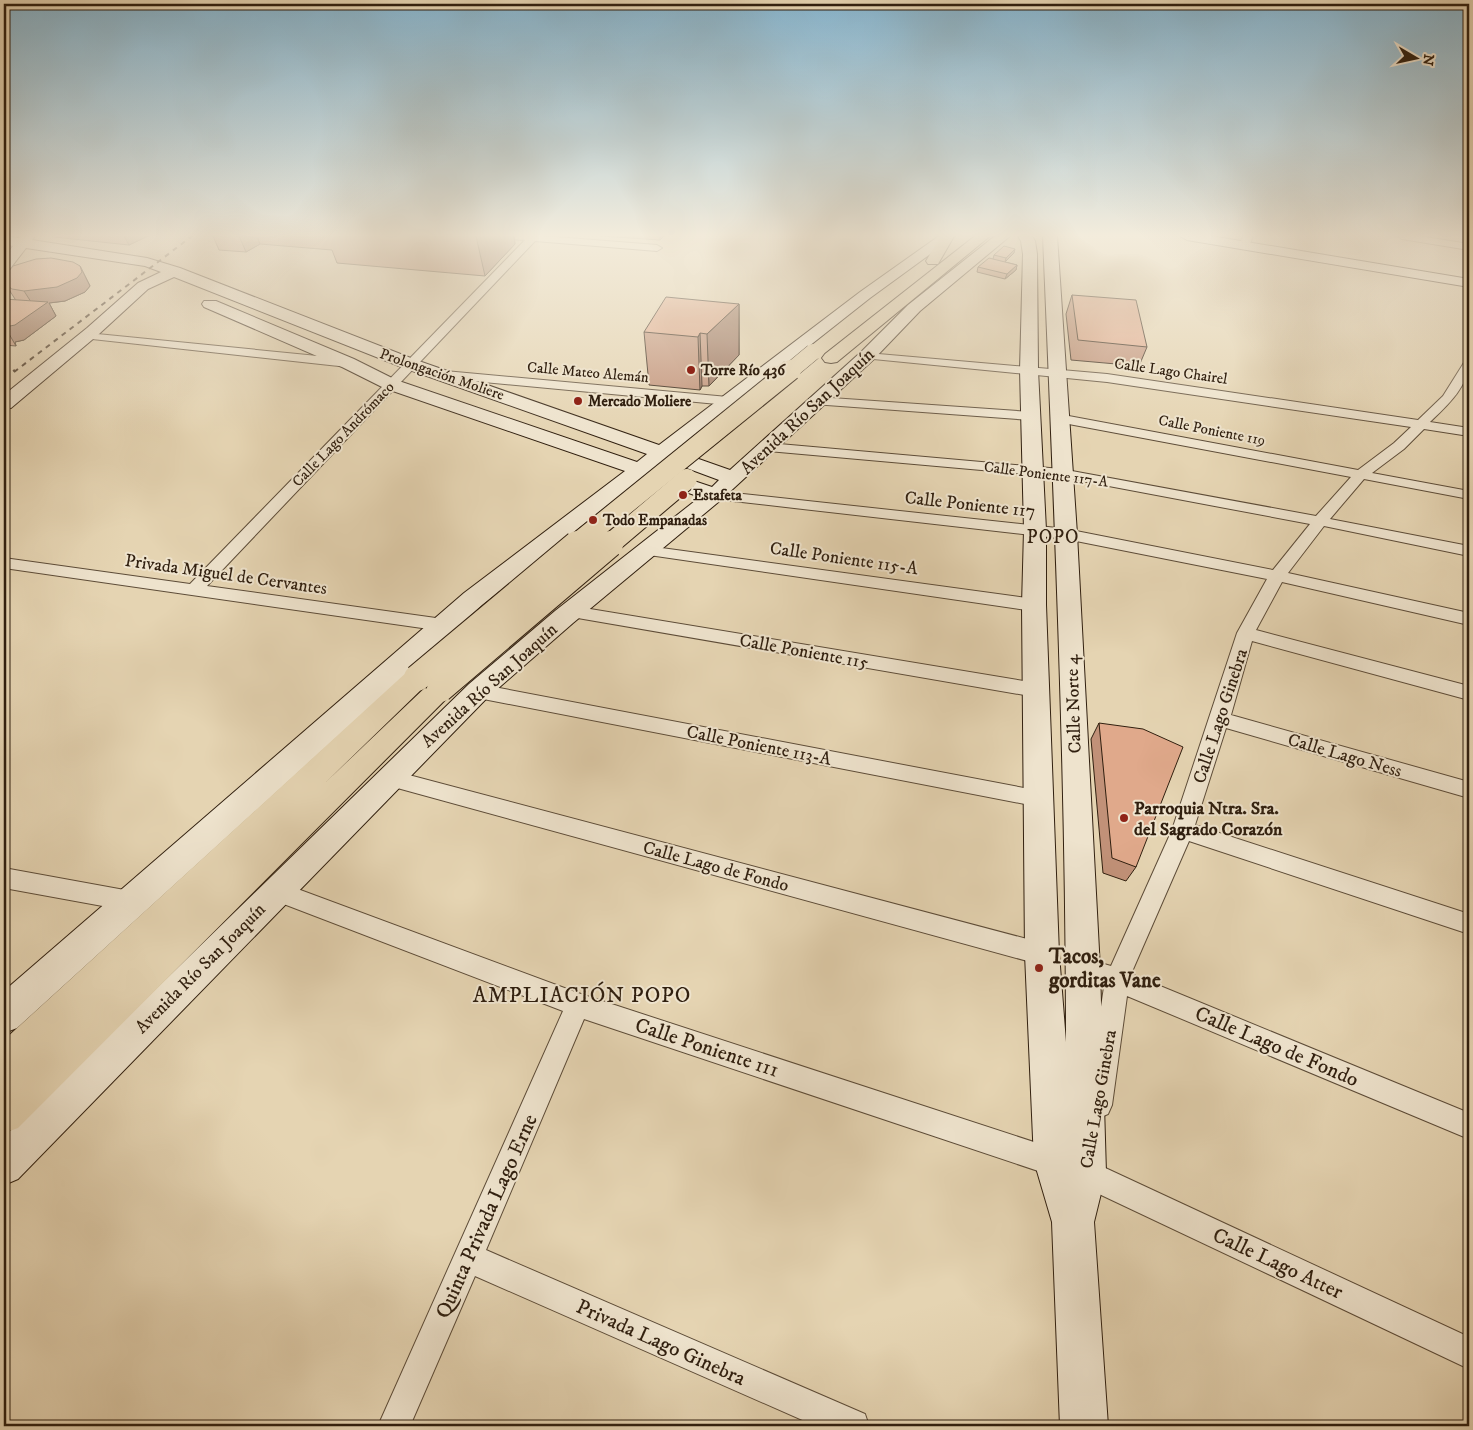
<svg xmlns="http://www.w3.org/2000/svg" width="1473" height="1430" viewBox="0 0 1473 1430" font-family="'IM FELL DW Pica',serif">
	<rect width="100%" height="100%" fill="#e5d4b2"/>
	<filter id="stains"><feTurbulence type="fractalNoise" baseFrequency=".004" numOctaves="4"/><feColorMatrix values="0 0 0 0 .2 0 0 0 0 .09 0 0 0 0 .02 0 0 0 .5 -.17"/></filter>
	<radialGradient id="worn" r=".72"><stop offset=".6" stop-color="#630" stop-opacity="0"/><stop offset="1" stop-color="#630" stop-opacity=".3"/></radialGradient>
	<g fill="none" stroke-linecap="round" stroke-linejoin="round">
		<g stroke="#5d4c38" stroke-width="2">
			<g id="street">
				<path d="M504,236H543L657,245L662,248L657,251L535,241L207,586L443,619L449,621L451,625L449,629L443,631L4,568V558L190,584L525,240L509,239Z"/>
				<path d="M1243,236H1253L1249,246L1244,249L1239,246Z"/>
				<path d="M1397,236H1419L1469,244V250L1402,239Z"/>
				<path d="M87,333L348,359L354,363L348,367L83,338L81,336Z"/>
				<path d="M867,353L1107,374L1418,420L1443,396L1465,361L1469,360C1469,386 1448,405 1430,422L1469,428V436L1424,429L1404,449L1372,473L1469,491V499L1364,479L1330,519L1469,546V556L1324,526L1288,573L1469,613V625L1282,582L1256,630L1469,686V700L1252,641L1231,715L1469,782V798L1226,728L1195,825L1469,914V934L1189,841L1131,974L1469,1113V1139L1127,996L1112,1105L1108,1114L1099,1118L1090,1114L1086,1105L1104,987L1075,977L1071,969L1075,961L1083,958L1111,966L1172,830L1237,633L1267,579L1066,539L715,499L710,498L708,495L710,492L715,491L1066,529L1273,570L1310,524L1061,477L768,451L761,447L768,443L1061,469L1316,516L1351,477L1058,422L1052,418L1058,414L1358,470L1394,443L1411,427L1107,382L863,358L861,356L863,354Z"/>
				<path d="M445,371L728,397L734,401L728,405L441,378L439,375L441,372Z"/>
				<path d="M817,397L1031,412L1037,416L1031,420L813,404L811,401Z"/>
				<path d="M647,546L1034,599L1040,601L1042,605L1040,609L1034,611L642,554L639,551L642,548Z"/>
				<path d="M572,606L1036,683L1042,685L1045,690L1042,695L1036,697L566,616L564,612L566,608Z"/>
				<path d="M478,684L1040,791L1047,793L1050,799L1047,805L1040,807L478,698L472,696L469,691L472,686Z"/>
				<path d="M390,770L1042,943L1050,946L1054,954L1050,962L1042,965L390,786L383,784L380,778L383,772Z"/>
				<path d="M4,868L130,891L138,894L141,901L138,908L130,911L4,888Z"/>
				<path d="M276,881L578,993L1086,1159L1469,1337V1369L1080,1185L584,1019L486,1250L865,1414L869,1426H816L475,1276L410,1426H378L563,1011L268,898L265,891L268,884Z"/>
			</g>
		</g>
		<g stroke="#301f0f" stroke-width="2">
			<g id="secondary">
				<path d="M4,236L19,238L21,236H35L32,240L147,258L180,268L416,360L659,445L860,292L939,236H955L870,298L676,451L730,470L861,352L908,305L995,236H1010L920,311L873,360L722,499L573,623L487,698L18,1179L4,1185V1137L469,684L555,611L700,497L643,477L482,605L17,1028L4,1033V991L464,593L625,471L384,388L342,367L204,307L202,304L204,301H216L354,359L396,380L637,462L647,454L404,368L174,277L148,289L99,334L11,408L4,409V395L87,328L138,283L161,272L145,266L26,248L9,270L4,271V258L13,246L4,244ZM665,460L719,480L712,487L655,468Z"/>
				<path d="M1018,236H1032L1035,241L1037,254L1038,370L1046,530V605L1059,954L1066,1042C1066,773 1054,504 1043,236H1057L1077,534L1100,969L1106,1173L1094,1222L1108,1426H1060L1052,1222L1034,1161L1025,954L1022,605L1024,530L1020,370L1023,254L1021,241Z"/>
				<path d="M1180,236H1211L1469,279V287L1187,240Z"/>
			</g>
		</g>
		<g stroke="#301f0f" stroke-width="2">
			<g id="highway">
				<path d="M941,236H951L953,238L938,264H928L926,261Z"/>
				<path d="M975,236H990L837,362L831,363L825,362L822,358L825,354Z"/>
				<path d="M417,668L426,671L430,678L426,685L326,782L431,682L440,679L449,682L453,689L449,696L18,1128L4,1133V1087L10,1081L4,1084V1040L408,671Z"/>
			</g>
		</g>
		<use href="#street" fill="#eee3cd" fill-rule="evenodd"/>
		<use href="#secondary" fill="#eee3cd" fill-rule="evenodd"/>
		<use href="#highway" fill="#e5d4b2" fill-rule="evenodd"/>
		<path stroke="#301f0f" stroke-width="2" stroke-dasharray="5 5" stroke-linecap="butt" d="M14,372L192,236"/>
		<path stroke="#301f0f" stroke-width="2.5" stroke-dasharray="6 6" stroke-linecap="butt" d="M4,379L15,370"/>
		<g stroke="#301f0f" stroke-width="17" stroke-linecap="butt">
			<path id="highway-bridge-far2" d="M789,372L813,352"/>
		</g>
		<g stroke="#301f0f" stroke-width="22" stroke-linecap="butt">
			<g id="highway-bridge-far1">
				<path d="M575,545L791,370"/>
				<path d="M609,545L687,479"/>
			</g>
		</g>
		<g stroke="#301f0f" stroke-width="28" stroke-linecap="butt">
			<g id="highway-bridge">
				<path d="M417,678L577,544"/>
				<path d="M440,689L610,544"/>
			</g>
		</g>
		<use href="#highway-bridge-far2" stroke="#e5d4b2" stroke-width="16"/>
		<use href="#highway-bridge-far1" stroke="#e5d4b2" stroke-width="20"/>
		<use href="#highway-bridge" stroke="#e5d4b2" stroke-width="26"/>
	</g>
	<g fill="#c19178" stroke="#301f0f">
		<path d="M54,236H148L129,245L54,237Z"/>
		<path d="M213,236H514L515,244L485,276L337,263L332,250L260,244L246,252L219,250Z"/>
		<path d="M601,236H664L660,240Z"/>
		<path d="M1014,253L1005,262L1017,265L1016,270L1005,279L977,272L978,267L993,259L994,255Z"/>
		<path d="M80,266L90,286L85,292L65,301L49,303L56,316L24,340L15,342L16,346L4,345V299L16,300L15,299L6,285Z"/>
		<path d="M1072,295L1147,347L1139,366L1071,360L1066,314Z"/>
		<path d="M739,304V355L709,386H702L700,390L649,385L644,332Z"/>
		<path d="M1099,723L1136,867L1126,881L1103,873L1091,739Z"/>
	</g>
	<g fill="#9d7661" stroke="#301f0f">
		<path d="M124,236H148L129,245Z"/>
		<path d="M239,236H257L260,244L246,252Z"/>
		<path d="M476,236H514L515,244L485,276Z"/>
		<path d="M660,236H664L660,240Z"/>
		<path d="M1015,249L1014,253L1005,262L1006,258Z"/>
		<path d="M1017,265L1016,270L1005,279L1007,274Z"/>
		<path d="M80,266L90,286L85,292L65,301L49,303L56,316L24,340L15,342L16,346L5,327L33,305L24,291Z"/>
		<path d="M739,304V355L709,386L707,334Z"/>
		<path d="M700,333L702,386L700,390L698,337Z"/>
	</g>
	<g fill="#e0a98b" stroke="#301f0f">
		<path d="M1004,246L1015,249L1006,258L994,255Z"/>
		<path d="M51,258L73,262L80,266L82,272L77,278L57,287L24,291L12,289L6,285L5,276L13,266L36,259Z"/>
		<path d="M989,258L1017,265L1007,274L978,267Z"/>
		<path d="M1072,295L1136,300L1147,347L1078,340Z"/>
		<path d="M666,297L739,304L707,334L700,333L698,337L644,332Z"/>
		<path d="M4,299L48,302L15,325L5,327L7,331H4Z"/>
		<path d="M1099,723L1143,729L1183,747L1136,867L1112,858Z"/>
	</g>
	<linearGradient id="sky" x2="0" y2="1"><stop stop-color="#87b6d0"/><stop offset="0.54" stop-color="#f3ecdc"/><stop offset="1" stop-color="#f3ecdc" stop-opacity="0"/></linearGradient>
	<rect width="1473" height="436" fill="url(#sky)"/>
	<g fill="#8f2418" stroke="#eee3cd" stroke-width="2">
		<circle cx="691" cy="370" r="5"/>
		<circle cx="578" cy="401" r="5"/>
		<circle cx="683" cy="495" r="5"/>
		<circle cx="593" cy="520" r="5"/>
		<circle cx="1124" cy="818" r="5"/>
		<circle cx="1039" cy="968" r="5"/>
	</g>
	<g text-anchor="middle" stroke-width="4" stroke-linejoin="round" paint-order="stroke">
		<g font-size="15" font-weight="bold" fill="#301f0f" stroke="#eee3cd" text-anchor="start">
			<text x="701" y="375">Torre Río 436</text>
			<text x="588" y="406">Mercado Moliere</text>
			<text x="693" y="500">Estafeta</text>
			<text x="603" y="525">Todo Empanadas</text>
		</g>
		<g font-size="15" fill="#301f0f" stroke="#eee3cd">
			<text transform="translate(1171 371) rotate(8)" y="5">Calle Lago Chairel</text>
			<text transform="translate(588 372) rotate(5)" y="5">Calle Mateo Alemán</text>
			<text transform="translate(442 374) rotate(19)" y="5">Prolongación Moliere</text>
			<text transform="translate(1212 430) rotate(11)" y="5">Calle Poniente 119</text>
			<text transform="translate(343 434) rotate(-46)" y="5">Calle Lago Andrómaco</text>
			<text transform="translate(1046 474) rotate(7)" y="5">Calle Poniente 117-A</text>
		</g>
		<g font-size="18" fill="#301f0f" stroke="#eee3cd">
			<text transform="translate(807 411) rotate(-43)" y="6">Avenida Río San Joaquín</text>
			<text transform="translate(970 504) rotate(6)" y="6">Calle Poniente 117</text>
			<text transform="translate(844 558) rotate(8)" y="6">Calle Poniente 115-A</text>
			<text transform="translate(226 574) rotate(8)" y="6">Privada Miguel de Cervantes</text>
			<text transform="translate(804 651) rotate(10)" y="6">Calle Poniente 115</text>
			<text transform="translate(489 685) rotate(-42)" y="6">Avenida Río San Joaquín</text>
			<text transform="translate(1073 704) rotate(-92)" y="6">Calle Norte 4</text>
			<text transform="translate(1220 716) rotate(-72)" y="6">Calle Lago Ginebra</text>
			<text transform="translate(759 745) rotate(11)" y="6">Calle Poniente 113-A</text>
			<text transform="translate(1345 755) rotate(16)" y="6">Calle Lago Ness</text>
			<text transform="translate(716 866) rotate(15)" y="6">Calle Lago de Fondo</text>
			<text transform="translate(200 968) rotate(-45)" y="6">Avenida Río San Joaquín</text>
			<text transform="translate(1098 1099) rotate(-80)" y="6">Calle Lago Ginebra</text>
		</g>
		<g font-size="18" font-weight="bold" fill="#301f0f" stroke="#eee3cd" text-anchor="start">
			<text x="1134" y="814">Parroquia Ntra. Sra.<tspan x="1134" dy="21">del Sagrado Corazón</tspan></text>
		</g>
		<g font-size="19" letter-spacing="1" fill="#301f0f" stroke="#eee3cd">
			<text x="1053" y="543">POPO</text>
		</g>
		<g font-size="21" font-weight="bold" fill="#301f0f" stroke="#eee3cd" text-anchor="start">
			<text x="1049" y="963">Tacos,<tspan x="1049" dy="24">gorditas Vane</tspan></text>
		</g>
		<g font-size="21" fill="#301f0f" stroke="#eee3cd">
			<text transform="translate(1277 1046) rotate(23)" y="7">Calle Lago de Fondo</text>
			<text transform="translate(707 1047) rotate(18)" y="7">Calle Poniente 111</text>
			<text transform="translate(486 1216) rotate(-66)" y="7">Quinta Privada Lago Erne</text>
			<text transform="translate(1278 1263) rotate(25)" y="7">Calle Lago Atter</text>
			<text transform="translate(661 1342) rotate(24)" y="7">Privada Lago Ginebra</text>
		</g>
		<g font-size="22" letter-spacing="1" fill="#301f0f" stroke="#eee3cd">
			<text x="582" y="1002">AMPLIACIÓN POPO</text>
		</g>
	</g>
	<rect width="1473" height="1430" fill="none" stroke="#e5d4b2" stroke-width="20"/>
	<rect x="5" y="5" width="1463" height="1420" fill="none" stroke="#301f0f" stroke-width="2.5"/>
	<rect x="10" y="10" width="1453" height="1410" fill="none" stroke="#301f0f"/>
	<g transform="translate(1416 58) rotate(99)" stroke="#eee3cd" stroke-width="4" paint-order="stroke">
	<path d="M0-4L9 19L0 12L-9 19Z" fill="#301f0f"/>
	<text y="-8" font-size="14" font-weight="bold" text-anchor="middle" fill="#301f0f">N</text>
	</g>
	<rect width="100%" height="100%" filter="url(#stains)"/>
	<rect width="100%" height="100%" fill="url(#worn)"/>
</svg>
